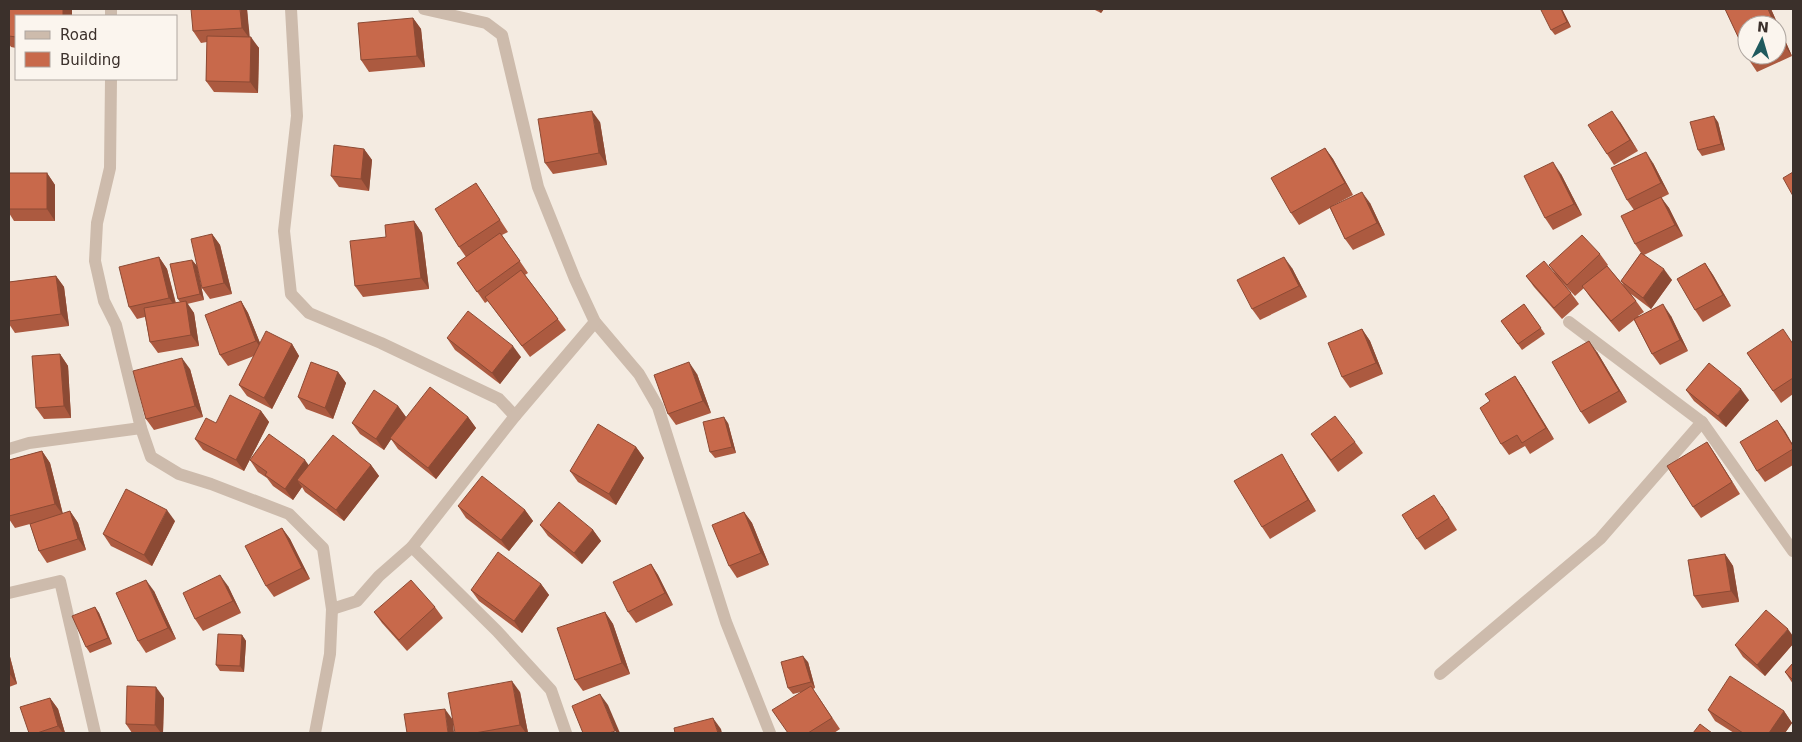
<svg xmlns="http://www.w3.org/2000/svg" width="1802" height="742" viewBox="0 0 1802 742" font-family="'DejaVu Sans',sans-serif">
	<rect width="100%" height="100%" fill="#f4ebe1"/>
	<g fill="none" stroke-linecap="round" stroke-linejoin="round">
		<g stroke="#cdbbac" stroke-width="12">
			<path d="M291,9L297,116L284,231L291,294L309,313L381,343L499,399L515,416"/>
			<path d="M424,9L486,23L502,35L538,187L575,279L595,322L639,374L658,407L726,622L770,733"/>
			<path d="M111,16V9"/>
			<path d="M111,79L110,168L97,223L95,261L104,301L116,325L141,428L151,457L179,474L211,484L289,514L323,548L332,609L330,654L315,733"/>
			<path d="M1702,422L1793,551"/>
			<path d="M9,449L29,443L141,428"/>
			<path d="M412,547L497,631L551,690L566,733"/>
			<path d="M9,593L60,581L95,733"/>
			<path d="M332,609L357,601L379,576L412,547L515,416L595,322"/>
			<path d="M1440,674L1600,539L1702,422L1569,322"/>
		</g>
	</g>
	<g fill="#ac5a40" fill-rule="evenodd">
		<path d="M9,9H72V16H16V48L11,47L9,44Z"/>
		<path d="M247,9L249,37L259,48L258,93L214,92L206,81L207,42L201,43L193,31Z"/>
		<path d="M1093,9H1104L1101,13Z"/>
		<path d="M1562,9L1571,27L1555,35L1551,30Z"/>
		<path d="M1725,9H1771L1792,56L1757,72L1749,60ZM1747,25H1777V55H1747Z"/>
		<path d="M413,18L421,29L425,67L369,72L361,60Z"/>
		<path d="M600,122L607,165L553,174L545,163Z"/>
		<path d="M1620,122L1638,151L1614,165L1607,154Z"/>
		<path d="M1718,122L1725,150L1702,156L1698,150Z"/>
		<path d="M1325,148L1333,159L1353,195L1334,205L1370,203L1385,235L1353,250L1345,239L1330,208L1299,225L1291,213Z"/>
		<path d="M364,149L372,160L369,191L339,187L331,176Z"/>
		<path d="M9,157L10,158L9,173H47L55,185V221H14L9,213Z"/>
		<path d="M1653,163L1669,194L1661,198L1669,208L1683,236L1644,255L1672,280L1651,309L1631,294L1644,312L1638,316H1671L1688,351L1660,365L1652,354L1634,320L1619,332L1590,297L1584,288L1575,296L1561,281L1571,293L1579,304L1562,319L1534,287L1526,276L1556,275L1549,265L1600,254L1608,265L1607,266L1624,286L1621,281L1641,253L1635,244L1634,210L1627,200Z"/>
		<path d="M1561,174L1582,215L1553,230L1545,218Z"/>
		<path d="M476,183L508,232L502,235L528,273L525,275L566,330L530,357L488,301L485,303L457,263L466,257L459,247Z"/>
		<path d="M414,221L422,233L429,289L363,297L355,286L386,237Z"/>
		<path d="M212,234L220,245L232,294L210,299L202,288Z"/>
		<path d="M159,257L167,269L176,303L180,302L178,299L192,260L197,266L204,300L187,304L194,313L199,346L158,353L150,342L145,317L137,319L129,307Z"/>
		<path d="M1705,263L1713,275L1731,306L1703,322L1695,310Z"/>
		<path d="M1292,268L1307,297L1260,320L1252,309Z"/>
		<path d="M56,276L64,287L69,326L15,333L9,324V282Z"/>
		<path d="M241,301L248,313L260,343L292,344L299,356L272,409L247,396L239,385L254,356L228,366L220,355Z"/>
		<path d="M1524,304L1545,334L1522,350L1501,321Z"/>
		<path d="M1362,329L1370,341L1383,374L1350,388L1342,377Z"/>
		<path d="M447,338L521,357L500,384L455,350Z"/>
		<path d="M1793,343V394L1781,403L1747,353Z"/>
		<path d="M1597,352L1627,402L1589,424L1581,412Z"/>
		<path d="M60,354L68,366L71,418L44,419L36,408Z"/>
		<path d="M190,369L203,417L154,430L146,419Z"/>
		<path d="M338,372L346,383L333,419L306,409L298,397Z"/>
		<path d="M697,374L711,413L676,425L668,414Z"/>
		<path d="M1515,376L1523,388L1554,439L1530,454L1525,446L1509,455L1501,444L1490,401Z"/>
		<path d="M1686,390L1749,400L1726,427L1694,401Z"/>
		<path d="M398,406L406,417L401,424L468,417L476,428L436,479L398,449L391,439L384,450L360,434L352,423Z"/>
		<path d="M261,411L269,422L244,471L203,450L195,439Z"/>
		<path d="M1777,420L1793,445V465L1765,482L1757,471Z"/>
		<path d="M728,423L736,453L715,458L710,452Z"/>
		<path d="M1311,434L1355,442L1363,453L1338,472Z"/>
		<path d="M1707,442L1740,494L1701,518L1693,507Z"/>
		<path d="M636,447L644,458L616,505L578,482L570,471Z"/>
		<path d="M42,451L50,463L63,514L70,511L78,523L86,550L47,563L39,551L30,524L15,528L9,519V460Z"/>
		<path d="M250,460L309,465H371L379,476L344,521L305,492L302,487L293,500L273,486L267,478L258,472Z"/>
		<path d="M1289,466L1316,511L1270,539L1262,527Z"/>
		<path d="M458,506L525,510L533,521L509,551L466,518Z"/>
		<path d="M1442,506L1457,530L1425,550L1417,539Z"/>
		<path d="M744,512L752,523L769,565L737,578L729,566Z"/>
		<path d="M175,521L152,566L111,546L103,534Z"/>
		<path d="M540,525L593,530L601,541L582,564L548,536Z"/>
		<path d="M282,528L290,539L310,579L274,597L266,586Z"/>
		<path d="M1725,554L1733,566L1739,602L1702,608L1694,596Z"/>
		<path d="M651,564L658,575L673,605L636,623L628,612Z"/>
		<path d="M541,584L549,595L522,633L479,601L471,590Z"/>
		<path d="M228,586L241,613L203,631L195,619Z"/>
		<path d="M154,591L176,639L146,653L138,641Z"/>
		<path d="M95,607L99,613L112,644L90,653L86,647Z"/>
		<path d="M435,607L443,618L407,651L382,623L374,612Z"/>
		<path d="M605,612L613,624L630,674L583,691L575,680Z"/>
		<path d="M242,635L246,641L244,672L220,671L216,665Z"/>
		<path d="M1793,636V644L1765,676L1743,657L1735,645Z"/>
		<path d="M9,653L17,684L9,687Z"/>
		<path d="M808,662L815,688L813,689L840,729L834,733H788L801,692L793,694L788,688Z"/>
		<path d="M1793,663V684L1785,672Z"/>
		<path d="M520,692L528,733H455Z"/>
		<path d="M50,698L58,709L65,733H29Z"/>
		<path d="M164,698L163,733H132L126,724Z"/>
		<path d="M1708,710L1784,711L1792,723L1785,733H1734L1715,721Z"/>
	</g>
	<g fill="#8c4a34">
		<rect x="63" y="9" width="9" height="7"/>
		<path d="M240,9H247L250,39L242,28Z"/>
		<path d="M1098,9H1104L1101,13Z"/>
		<path d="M1561,9H1562L1571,27L1567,22Z"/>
		<path d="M1768,9H1771L1792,56L1784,45L1777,29V25H1775Z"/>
		<path d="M413,18L421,29L425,67L417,56Z"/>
		<path d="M251,37L259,48L258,93L250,82Z"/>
		<path d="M592,111L600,122L607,165L599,153Z"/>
		<path d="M1612,111L1620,122L1638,151L1630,140Z"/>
		<path d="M1714,116L1718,122L1725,150L1721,144Z"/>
		<path d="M1325,148L1333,159L1353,195L1345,183Z"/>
		<path d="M364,149L372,160L369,191L361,179Z"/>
		<path d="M1646,152L1653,163L1669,194L1661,183Z"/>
		<path d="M1553,162L1561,174L1582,215L1574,204Z"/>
		<path d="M47,173L55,185V221L47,209Z"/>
		<path d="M1362,192L1370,203L1385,235L1377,223Z"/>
		<path d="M1661,197L1669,208L1683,236L1675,225Z"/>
		<path d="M414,221L422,233L429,289L421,278Z"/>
		<path d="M212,234L220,245L232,294L224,283Z"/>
		<path d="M159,257L167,269L177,309L169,298Z"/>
		<path d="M1284,257L1292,268L1307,297L1299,286Z"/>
		<path d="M192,260L197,266L204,300L200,294Z"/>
		<path d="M1705,263L1713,275L1731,306L1723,295Z"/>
		<path d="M1664,269L1672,280L1651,309L1643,298Z"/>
		<path d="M56,276L64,287L69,326L61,314Z"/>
		<path d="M186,301L194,313L199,346L191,335Z"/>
		<path d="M241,301L248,313L264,353L256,341Z"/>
		<path d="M1663,304L1671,316L1688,351L1680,340Z"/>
		<path d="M1362,329L1370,341L1383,374L1376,363Z"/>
		<path d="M1589,341L1597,352L1627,402L1619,391Z"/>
		<path d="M292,344L299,356L272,409L264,398Z"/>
		<path d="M513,346L521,357L500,384L492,373Z"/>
		<path d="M60,354L68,366L71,418L64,406Z"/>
		<path d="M182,358L190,369L203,417L195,406Z"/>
		<path d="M689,362L697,374L711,413L703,401Z"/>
		<path d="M338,372L346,383L333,419L325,408Z"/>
		<path d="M1515,376L1523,388L1554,439L1546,428Z"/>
		<path d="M1741,389L1749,400L1726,427L1718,416Z"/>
		<path d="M398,406L406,417L384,450L376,439Z"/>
		<path d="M261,411L269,422L244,471L236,460Z"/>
		<path d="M468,417L476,428L436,479L428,468Z"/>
		<path d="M724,417L728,423L736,453L732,447Z"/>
		<path d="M1777,420L1785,431L1793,445V446Z"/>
		<path d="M1707,442L1715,454L1740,494L1732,482Z"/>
		<path d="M636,447L644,458L616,505L609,494Z"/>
		<path d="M42,451L50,463L63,515L55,504Z"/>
		<path d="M1282,454L1289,466L1316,511L1308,500Z"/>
		<path d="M305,460L313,471L297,480L302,487L293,500L285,489Z"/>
		<path d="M371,465L379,476L344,521L336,510Z"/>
		<path d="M167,510L175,521L152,566L144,555Z"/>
		<path d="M525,510L533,521L509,551L501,540Z"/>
		<path d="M70,511L78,523L86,550L78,539Z"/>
		<path d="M744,512L752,523L769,565L761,553Z"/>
		<path d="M282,528L290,539L310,579L302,568Z"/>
		<path d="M593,530L601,541L582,564L574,553Z"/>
		<path d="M1725,554L1733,566L1739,602L1731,591Z"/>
		<path d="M651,564L658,575L673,605L665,593Z"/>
		<path d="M220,575L228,586L241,613L233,601Z"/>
		<path d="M146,580L154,591L176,639L168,628Z"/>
		<path d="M541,584L549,595L522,633L514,621Z"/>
		<path d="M95,607L99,613L112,644L108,638Z"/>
		<path d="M605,612L613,624L630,674L622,663Z"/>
		<path d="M1788,629L1793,636V644L1765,676L1757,665Z"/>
		<path d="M242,635L246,641L244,672L240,666Z"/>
		<path d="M9,653L17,684L9,673Z"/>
		<path d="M803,656L808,662L815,688L811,682Z"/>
		<path d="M512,681L520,692L528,733H526L520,725Z"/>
		<path d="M156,687L164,698L163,733H161L155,725Z"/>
		<path d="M600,694L608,705L620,733H617L615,731Z"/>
		<path d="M50,698L58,709L65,733H63L58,726Z"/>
		<path d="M445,709L453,720L454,733H448Z"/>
		<path d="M1784,711L1792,723L1785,733H1769Z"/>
		<path d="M713,718L721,729L722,733H718Z"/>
	</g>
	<g fill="#c8694b" stroke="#8c4a34">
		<path d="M9,9H63V16H16V37L9,36Z"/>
		<path d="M191,9H240L242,28L193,31Z"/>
		<path d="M1543,9H1561L1567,22L1551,30L1541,10Z"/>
		<path d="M1725,9H1768L1775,25H1747V55H1761L1749,60Z"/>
		<path d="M413,18L417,56L361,60L358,23Z"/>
		<path d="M1777,29L1784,45L1777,48Z"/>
		<path d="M207,36L251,37L250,82L206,81Z"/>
		<path d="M592,111L599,153L545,163L538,119Z"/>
		<path d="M1612,111L1630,140L1607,154L1588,125Z"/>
		<path d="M1714,116L1721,144L1698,150L1690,122Z"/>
		<path d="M334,145L364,149L361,179L331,176Z"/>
		<path d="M1325,148L1345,183L1291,213L1271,178Z"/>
		<path d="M1646,152L1661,183L1627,200L1611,168Z"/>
		<path d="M1553,162L1574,204L1545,218L1524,176Z"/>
		<path d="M1793,172V196L1783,178Z"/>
		<rect x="9" y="173" width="38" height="36"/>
		<path d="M476,183L500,220L459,247L435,209Z"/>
		<path d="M1362,192L1377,223L1345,239L1330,207Z"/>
		<path d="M1661,197L1675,225L1635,244L1621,216Z"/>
		<path d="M414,221L421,278L355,286L350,241L386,237L385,225Z"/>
		<path d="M500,233L520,261L477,292L457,263Z"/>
		<path d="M212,234L224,283L202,288L191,239Z"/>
		<path d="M1582,235L1600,254L1567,285L1549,265Z"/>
		<path d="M1641,253L1664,269L1643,298L1621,281Z"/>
		<path d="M159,257L169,298L129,307L119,267Z"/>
		<path d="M1284,257L1299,286L1252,309L1237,280Z"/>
		<path d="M192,260L200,294L178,299L170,264Z"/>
		<path d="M1544,261L1571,293L1554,308L1526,276Z"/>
		<path d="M1705,263L1723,295L1695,310L1677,279Z"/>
		<path d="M1607,266L1636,301L1611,321L1582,286Z"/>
		<path d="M521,270L558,319L522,346L485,297Z"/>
		<path d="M56,276L61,314L9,321V282Z"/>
		<path d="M186,301L191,335L150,342L144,308Z"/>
		<path d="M241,301L256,341L220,355L205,315Z"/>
		<path d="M1524,304L1541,328L1518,344L1501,321Z"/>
		<path d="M1663,304L1680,340L1652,354L1634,319Z"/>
		<path d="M468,311L513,346L492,373L447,338Z"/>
		<path d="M1362,329L1376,363L1342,377L1328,343Z"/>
		<path d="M1783,329L1793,344V378L1773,391L1747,353Z"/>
		<path d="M266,331L292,344L264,398L239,385Z"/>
		<path d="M1589,341L1619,391L1581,412L1552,362Z"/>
		<path d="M60,354L64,406L36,408L32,356Z"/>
		<path d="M182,358L195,406L146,419L133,371Z"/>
		<path d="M311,362L338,372L325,408L298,397Z"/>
		<path d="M689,362L703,401L668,414L654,375Z"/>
		<path d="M1709,363L1741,389L1718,416L1686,390Z"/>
		<path d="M1515,376L1546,428L1522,443L1517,435L1501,444L1480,408L1490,401L1485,394Z"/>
		<path d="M430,387L468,417L428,468L390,438Z"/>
		<path d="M374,390L398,406L376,439L352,423Z"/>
		<path d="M230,395L261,411L236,460L195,439L206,418L216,423Z"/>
		<path d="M1335,416L1355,442L1331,460L1311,434Z"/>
		<path d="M724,417L732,447L710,452L703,422Z"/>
		<path d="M1777,420L1793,446V449L1757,471L1740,442Z"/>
		<path d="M598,424L636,447L609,494L570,471Z"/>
		<path d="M269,434L305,460L285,489L265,475L267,472L250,460Z"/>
		<path d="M333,435L371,465L336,510L297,480Z"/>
		<path d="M1707,442L1732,482L1693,507L1667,466Z"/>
		<path d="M42,451L55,504L9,516V460Z"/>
		<path d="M1282,454L1308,500L1262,527L1234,481Z"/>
		<path d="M482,476L525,510L501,540L458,506Z"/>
		<path d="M126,489L167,510L144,555L103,534Z"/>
		<path d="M1434,495L1449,518L1417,539L1402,515Z"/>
		<path d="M559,502L593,530L574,553L540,525Z"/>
		<path d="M70,511L78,539L39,551L30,524Z"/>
		<path d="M744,512L761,553L729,566L712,525Z"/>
		<path d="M282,528L302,568L266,586L245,546Z"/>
		<path d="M498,552L541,584L514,621L471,590Z"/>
		<path d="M1725,554L1731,591L1694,596L1688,560Z"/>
		<path d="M651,564L665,593L628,612L613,582Z"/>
		<path d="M220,575L233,601L195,619L183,593Z"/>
		<path d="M146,580L168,628L138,641L116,593Z"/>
		<path d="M411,580L435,607L399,640L374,612Z"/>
		<path d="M95,607L108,638L86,647L72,616Z"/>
		<path d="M1766,610L1788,629L1757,665L1735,645Z"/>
		<path d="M605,612L622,663L575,680L557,628Z"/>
		<path d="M218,634L242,635L240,666L216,665Z"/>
		<path d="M803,656L811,682L788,688L781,662Z"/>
		<path d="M1793,663V680L1785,672Z"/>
		<path d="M1730,676L1784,711L1769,733H1743L1708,710Z"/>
		<path d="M512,681L520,725L475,733H455L448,693Z"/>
		<path d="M127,686L156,687L155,725L126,724Z"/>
		<path d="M811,686L832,718L808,733H788L772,710Z"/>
		<path d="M600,694L615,731L609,733H583L572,706Z"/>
		<path d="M50,698L58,726L37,733H29L20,707Z"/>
		<path d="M445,709L448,733H407L404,714Z"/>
		<path d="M713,718L718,733H675L674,728Z"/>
		<path d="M1700,724L1712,733H1693Z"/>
	</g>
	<rect width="1802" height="742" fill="none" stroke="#3b302b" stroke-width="20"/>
	<rect x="15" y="15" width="162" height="65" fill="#fbf5ee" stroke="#aea6a0"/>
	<rect x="25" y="31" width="25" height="8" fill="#cdbbac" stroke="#aea6a0"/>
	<text x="60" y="40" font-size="15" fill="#3b302b">Road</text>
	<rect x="25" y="52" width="25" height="15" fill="#c8694b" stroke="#aea6a0"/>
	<text x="60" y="65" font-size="15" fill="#3b302b">Building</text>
	<g transform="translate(1762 40) rotate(5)"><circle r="24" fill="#fbf5ee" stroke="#aea6a0"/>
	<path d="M0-4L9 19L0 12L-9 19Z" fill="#1f5a5e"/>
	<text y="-8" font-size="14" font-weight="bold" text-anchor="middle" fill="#3b302b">N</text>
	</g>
</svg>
